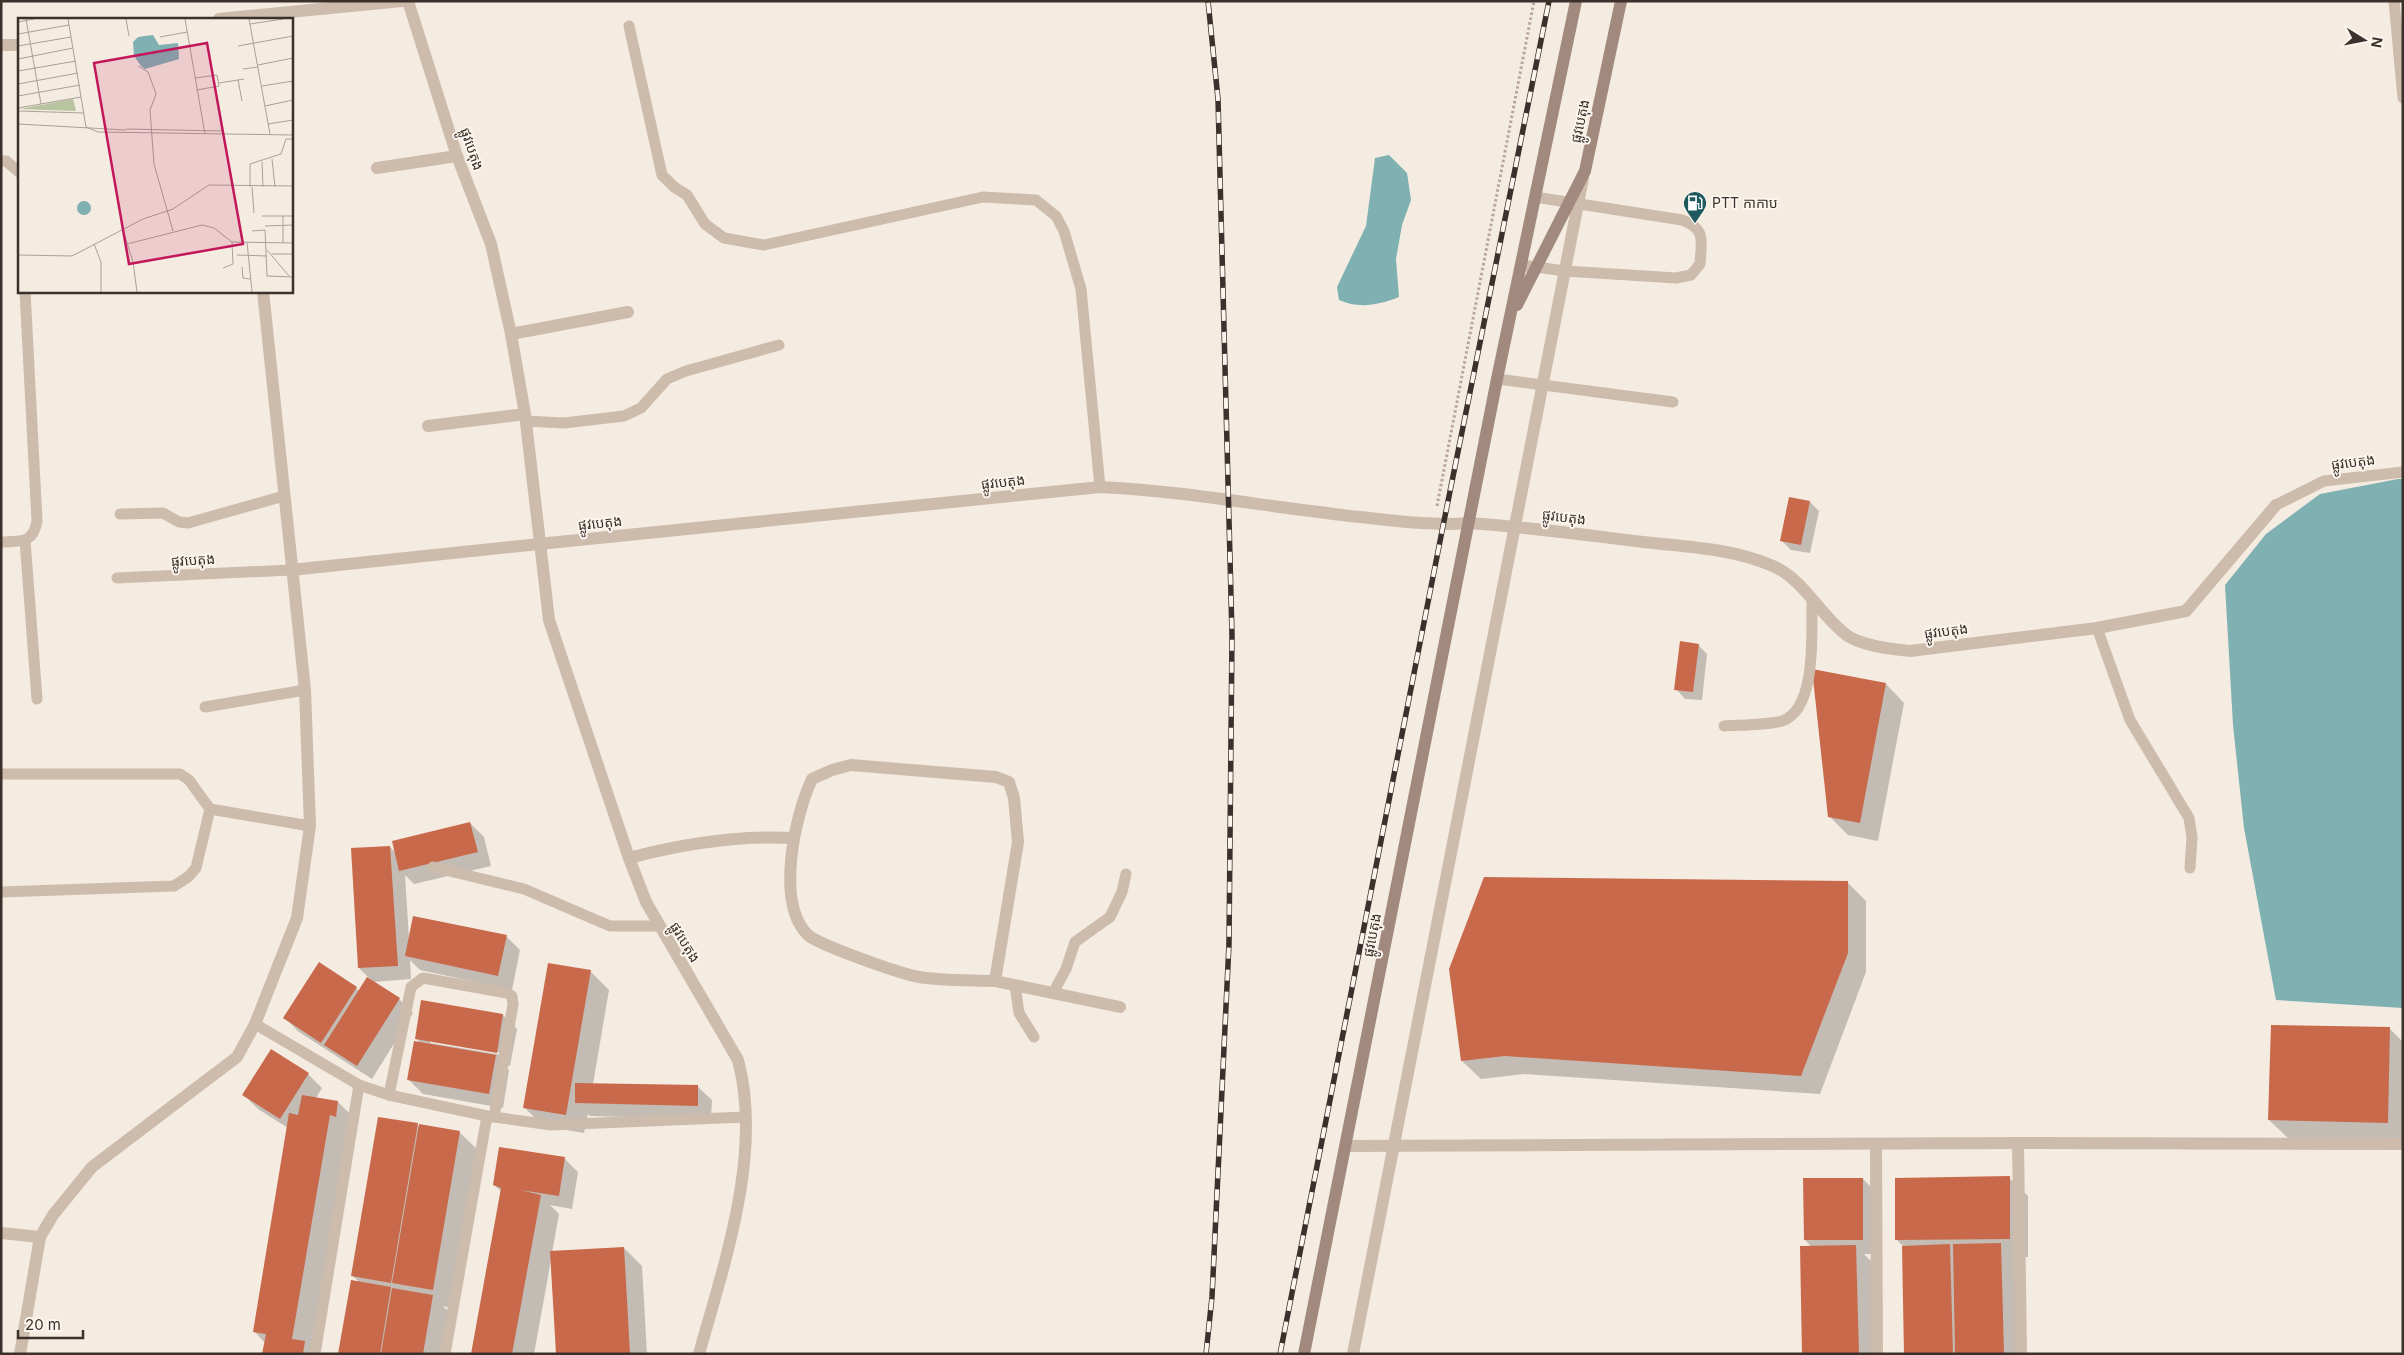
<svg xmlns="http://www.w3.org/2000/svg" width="2404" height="1355" viewBox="0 0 2404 1355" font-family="Inter,'Noto Sans Khmer',sans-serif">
	<rect width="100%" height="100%" fill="#f4ebe1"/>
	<g fill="#7fb0b2">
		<path d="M1389,155L1407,173L1411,200L1402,225L1396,259L1399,297C1379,305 1359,309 1339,300L1337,287L1366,226L1375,158Z"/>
		<path d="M2398,479H2403V1008L2276,1000L2244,828L2233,725L2225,585L2266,534L2320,494Z"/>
	</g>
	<g fill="#0003" fill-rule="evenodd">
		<path d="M1810,502L1819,511L1810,553L1791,550L1782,541Z"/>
		<path d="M1698,645L1707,654L1702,700L1685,699L1676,689Z"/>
		<path d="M1886,684L1904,703L1878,841L1848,835L1829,816Z"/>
		<path d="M470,823L484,837L491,866L414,884L405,875L409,939L506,936L520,950L512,990L420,970L410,960L411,979L373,982L359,968L390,847L396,853Z"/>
		<path d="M1848,883L1866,901V972L1820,1094L1524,1074L1481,1079L1462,1061Z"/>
		<path d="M590,971L609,990L593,1084L698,1087L712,1100L711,1119L590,1116L588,1114L584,1133L543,1126L524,1107Z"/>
		<path d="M356,988L359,991L399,999L413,1013L372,1079L299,1032L285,1018Z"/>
		<path d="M503,1015L517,1029L510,1066L504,1065L509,1070L503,1108L423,1094L409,1080L421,1044L416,1038ZM430,1040L503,1053V1055L430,1043Z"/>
		<path d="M2390,1029L2403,1042V1141L2288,1138L2269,1120Z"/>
		<path d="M272,1051L308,1074L322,1088L316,1098L338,1102L356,1120L316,1354H264L265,1343L254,1331L288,1128L258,1109L244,1095Z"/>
		<path d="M417,1125L420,1127L459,1132L478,1150L451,1308L443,1306L451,1314L444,1354H340L360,1283L352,1275Z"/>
		<path d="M564,1158L578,1172L572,1209L550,1205L559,1214L552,1253L624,1248L642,1266L647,1354H557L551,1260L534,1354H473L502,1192L494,1185Z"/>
		<path d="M2009,1178L2028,1196V1257H2013L2019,1263L2021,1354H1906L1903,1246L1897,1240Z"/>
		<path d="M1863,1179L1877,1193V1254H1864L1874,1264L1876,1354H1803L1812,1247L1805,1240Z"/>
	</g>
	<g fill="#c8694b">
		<path d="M1789,497L1810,501L1801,545L1780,541Z"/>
		<path d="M1680,641L1699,644L1693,692L1674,690Z"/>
		<path d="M1812,669L1886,683L1860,823L1828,817Z"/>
		<path d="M470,822L478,852L399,871L392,841Z"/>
		<path d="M390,846L398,966L358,968L351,848Z"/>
		<path d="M1484,877L1848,881V953L1801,1076L1505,1056L1461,1061L1449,969Z"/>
		<path d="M413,916L507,935L498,976L405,956Z"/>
		<path d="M319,962L357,987L321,1043L283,1018Z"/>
		<path d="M548,963L591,970L566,1115L523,1108Z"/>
		<path d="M367,977L400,998L357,1066L324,1045Z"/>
		<path d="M421,1000L503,1014L497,1053L415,1039Z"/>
		<path d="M2271,1025L2390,1027L2388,1123L2268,1120Z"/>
		<path d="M414,1041L496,1055L489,1094L407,1080Z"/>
		<path d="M271,1049L309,1073L280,1119L242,1095Z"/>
		<path d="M575,1083L698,1085V1106L575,1103Z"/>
		<path d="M302,1095L338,1101L336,1117L330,1115L292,1339L305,1341L303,1354H262L266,1334L253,1332L289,1113L298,1115Z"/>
		<path d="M378,1117L418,1123L391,1283L351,1276Z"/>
		<path d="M419,1124L460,1131L433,1290L392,1283Z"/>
		<path d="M499,1147L565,1157L559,1196L520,1190L541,1195L512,1354H471L501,1188L493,1185Z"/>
		<path d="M2010,1176V1239L1895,1240V1178Z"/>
		<path d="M1803,1178H1863V1240H1804Z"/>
		<path d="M2001,1243L2004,1354H1955L1953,1244Z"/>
		<path d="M1950,1244L1953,1354H1904L1902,1246Z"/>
		<path d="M1856,1245L1859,1354H1802L1800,1246Z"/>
		<path d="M624,1247L630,1353L556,1354L550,1251Z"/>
		<path d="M351,1280L391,1287L380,1354H338Z"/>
		<path d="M392,1288L433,1295L423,1354H381Z"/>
	</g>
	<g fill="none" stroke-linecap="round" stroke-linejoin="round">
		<path stroke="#b9a596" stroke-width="3" stroke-dasharray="2.5 2.5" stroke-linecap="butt" d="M1437,506L1534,1"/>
		<g stroke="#cdbbac" stroke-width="11">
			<path d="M2394,1L2403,98"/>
			<path d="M629,26L662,175L674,187L687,195L705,224L724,238L764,245L983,197L1036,200L1056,216L1064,231L1081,289L1100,487"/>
			<path d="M1,161H6L19,172"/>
			<path d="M1521,265L1565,271L1676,278L1691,275L1700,264C1701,242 1707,229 1682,220L1535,197"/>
			<path d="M1497,379L1673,402"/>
			<path d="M526,421L564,423L624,416L641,408L667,379L686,371L779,345"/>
			<path d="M2276,505L2324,481L2403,472"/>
			<path d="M120,514L163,513L179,522L188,523L284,496"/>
			<path d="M25,540L37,699"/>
			<path d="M1,542C21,541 33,544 37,521L25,291"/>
			<path d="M117,578L291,570"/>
			<path d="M2097,628L2130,720L2189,818L2192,837L2190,868"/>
			<path d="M205,707L305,690"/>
			<path d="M1724,726C1740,725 1769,725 1782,721C1818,709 1811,630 1812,600"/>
			<path d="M1,774H180L189,780L210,809L310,826"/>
			<path d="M433,867L524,889L610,926H658"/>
			<path d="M1,892L174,886L188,877L196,868L210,809"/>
			<path d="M1015,985L1019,1013L1034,1037"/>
			<path d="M1053,993L1066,969L1075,942L1110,917L1122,892L1126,874"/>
			<path d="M255,1024L359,1085L389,1095L487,1116L551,1125L746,1117"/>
			<path d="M389,1095L411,987L423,978L507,993L512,996L513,1004L494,1117"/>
			<path d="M315,1354L359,1085"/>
			<path d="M445,1354L487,1116"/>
		</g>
		<g stroke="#cdbbac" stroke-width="12">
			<path d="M377,168L457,156"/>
			<path d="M511,334L628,312"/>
			<path d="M428,426L525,414"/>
			<path d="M1470,523C1528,527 1585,535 1643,542C1688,547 1731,548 1773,566C1805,580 1820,616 1848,636C1863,646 1892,649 1910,651L2097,628L2186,611L2276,505"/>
			<path d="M291,570L539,544"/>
			<path d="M851,765L996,777L1009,782L1014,798L1018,842L995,981C970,980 943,981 919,977C901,974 819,945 808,935C775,903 795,815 812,779L832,770Z"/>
			<path d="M629,858C682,844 737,835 793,838"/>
			<path d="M995,981L1120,1007"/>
			<path d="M2018,1143L2021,1354"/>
			<path d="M1876,1144L1877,1354"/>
			<path d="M1345,1146L2018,1143L2403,1144"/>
			<path d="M1,1233L40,1237"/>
			<path d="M20,1354L40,1237L53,1215L92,1167L237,1057L255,1024L297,918L310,826L305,690L263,291"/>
			<path d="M1353,1354L1583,178"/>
		</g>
		<g stroke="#cdbbac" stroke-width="12">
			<path d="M408,1L457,156L491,244L511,334L525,414L549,620L629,858L646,902L738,1060C763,1153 724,1264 699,1354"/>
			<path d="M219,19L402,1"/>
			<path d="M1,45H19"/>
			<path d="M539,544L1100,487C1187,491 1273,508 1360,517C1397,521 1433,526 1470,523"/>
		</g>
		<g stroke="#a18a7d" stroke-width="12">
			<path d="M1517,305L1585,171L1621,1"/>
			<path d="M1304,1354L1497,379L1576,1"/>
		</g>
		<g stroke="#3b302b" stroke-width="5.5">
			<g id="rail">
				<path d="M1206,1354L1212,1297L1229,944L1232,635L1218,99L1208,1"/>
				<path d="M1280,1354L1443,526L1549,1"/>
			</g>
		</g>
		<use href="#rail" stroke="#fbf5ee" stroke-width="4" stroke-dasharray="11" stroke-linecap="butt"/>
	</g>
	<defs>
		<g id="fuel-pin" transform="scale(1.25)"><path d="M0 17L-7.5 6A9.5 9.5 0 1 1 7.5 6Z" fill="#1f5a5e" stroke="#fbf5ee"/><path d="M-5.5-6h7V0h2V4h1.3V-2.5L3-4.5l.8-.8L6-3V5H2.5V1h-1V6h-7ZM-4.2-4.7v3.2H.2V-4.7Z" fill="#fff"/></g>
	</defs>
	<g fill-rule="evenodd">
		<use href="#fuel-pin" x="1695" y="203"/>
	</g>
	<g text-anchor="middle" stroke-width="4" stroke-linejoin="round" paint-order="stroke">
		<g font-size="14" fill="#3b302b" stroke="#fbf5ee">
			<text transform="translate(1580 121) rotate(-78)" y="5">ផ្លូវបេតុង</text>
			<text transform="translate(472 149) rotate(71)" y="5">ផ្លូវបេតុង</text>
			<text transform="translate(2353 462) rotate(-7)" y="5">ផ្លូវបេតុង</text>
			<text transform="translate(1003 482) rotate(-6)" y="5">ផ្លូវបេតុង</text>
			<text transform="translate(1564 517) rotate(7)" y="5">ផ្លូវបេតុង</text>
			<text transform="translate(600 523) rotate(-6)" y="5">ផ្លូវបេតុង</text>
			<text transform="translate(193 560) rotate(-3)" y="5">ផ្លូវបេតុង</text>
			<text transform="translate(1946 631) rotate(-7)" y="5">ផ្លូវបេតុង</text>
			<text transform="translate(1372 935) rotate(-79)" y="5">ផ្លូវបេតុង</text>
			<text transform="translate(685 942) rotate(59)" y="5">ផ្លូវបេតុង</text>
		</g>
		<g font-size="14" fill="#3b302b" stroke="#fbf5ee" text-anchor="start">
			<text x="1712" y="208">PTT កាកាប</text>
		</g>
	</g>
	<g transform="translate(18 18)">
		<rect width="275" height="275" fill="#f4ebe1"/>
		<path d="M55,81L58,93L2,91Z" fill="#b8c4a0"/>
		<path d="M135,17L141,27L160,25L161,41L127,51L123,48L116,38L115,24L120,19ZM59 190a7 7 0 1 1 14 0a7 7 0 1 1-14 0Z" fill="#7fb0b2"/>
		<path fill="none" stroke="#aaa098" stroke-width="1" d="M8,1L23,86M50,1L68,109M108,1L111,18M167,1L187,116M231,1L252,116M0,4L16,1M232,6L265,1M0,16L51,7M142,19L169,14M0,28L53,19M220,28L275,18M0,41L55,30M240,47L275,40M120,48L130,54L138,76L132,92L136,146L155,213M225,51L240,49M0,53L58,43M177,60L199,57L201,68L179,72M220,62L224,83M201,65L226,61M0,66L60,55M244,68L275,63M0,78L62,67M247,88L275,82M0,90L63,79M0,93L66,95M0,106L108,112M250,106L275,102M68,109L80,114L275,117M108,111L205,113M254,141L257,169M244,144L245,169M232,169V146L263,136L268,121H275M234,169L236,195M244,198H275M265,198V225M247,208L275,207M105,212L115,244L119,274M234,213L247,212L249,258L275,259M229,224L234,274M76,226L83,244V274M109,226L184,207L196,210L214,224L275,225M249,232L271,258M254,236H275M0,237L54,238L125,201L155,191L191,167L275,168M219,237L249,238M224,249L225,260L232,261M205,250L215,246L214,224"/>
		<path fill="#c2185b" fill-opacity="0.15" stroke="#c2185b" stroke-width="2.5" d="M189,25L225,226L111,246L76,45Z"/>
		<rect width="275" height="275" fill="none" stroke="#3b302b" stroke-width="2.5"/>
	</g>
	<rect width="2404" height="1355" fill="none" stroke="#3b302b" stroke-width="5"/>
	<g transform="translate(2364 40) rotate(100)" stroke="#fbf5ee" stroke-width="4" paint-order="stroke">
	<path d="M0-4L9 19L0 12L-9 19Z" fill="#3b302b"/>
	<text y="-8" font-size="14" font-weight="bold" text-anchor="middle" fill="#3b302b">N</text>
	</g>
	<path d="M18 1330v8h65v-8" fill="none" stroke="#3b302b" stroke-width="2.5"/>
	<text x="25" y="1330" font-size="15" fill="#3b302b" stroke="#fbf5ee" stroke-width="4" paint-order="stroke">20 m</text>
</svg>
